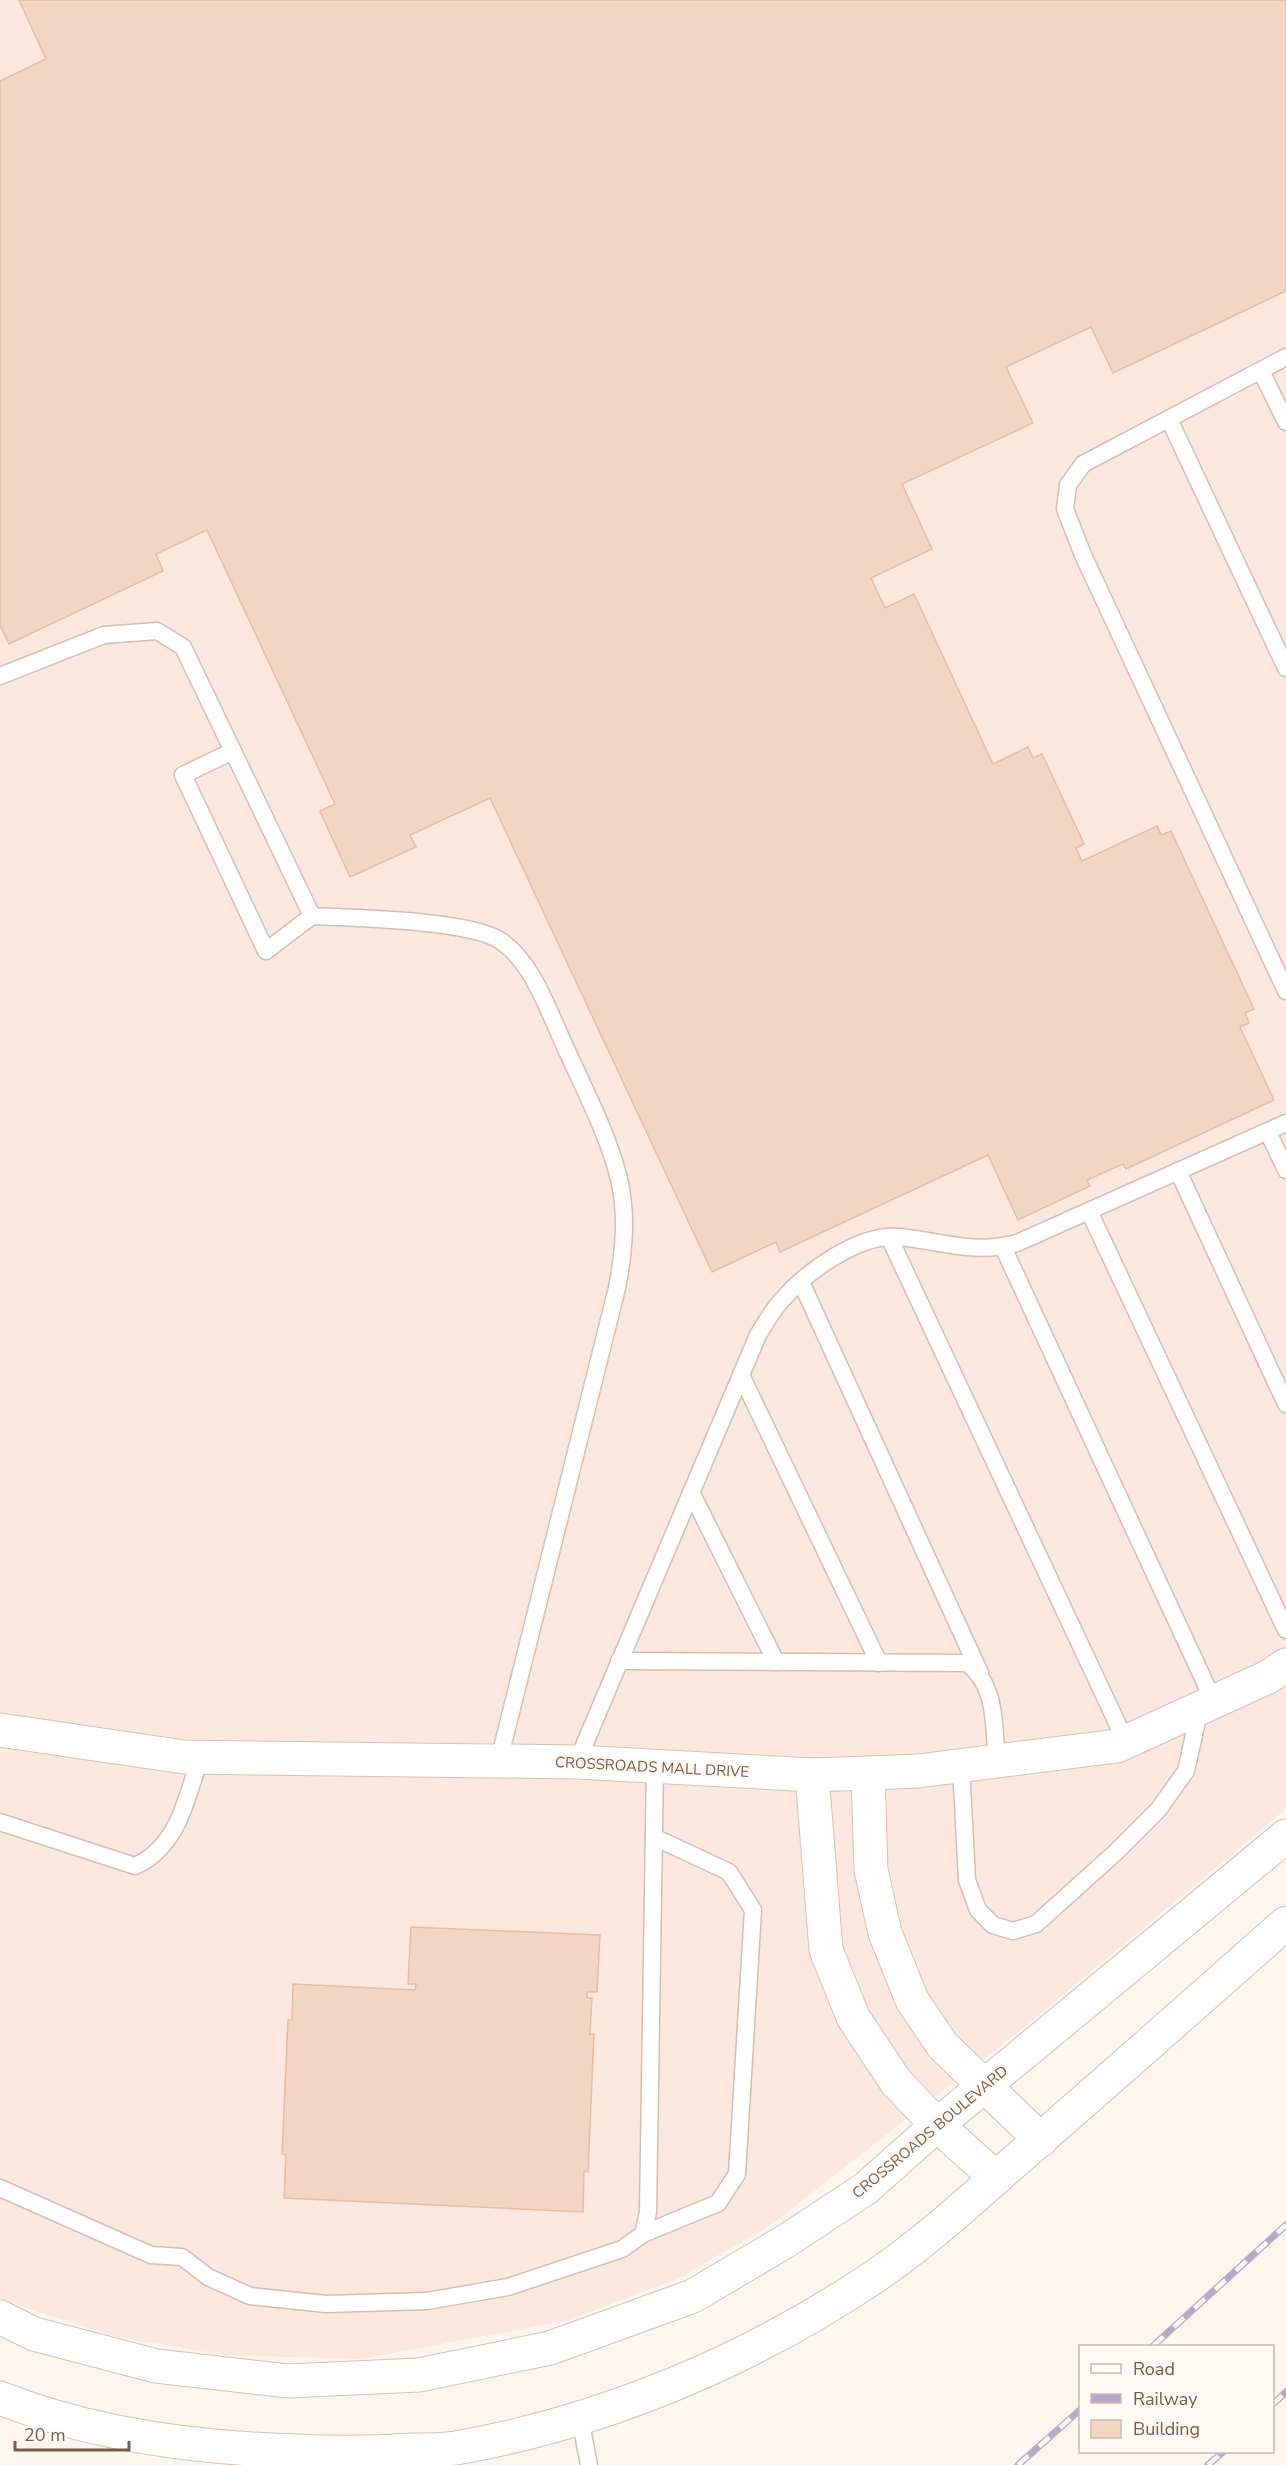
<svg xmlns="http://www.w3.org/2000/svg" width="1286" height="2465" viewBox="0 0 1286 2465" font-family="'Nunito Sans',sans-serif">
	<rect width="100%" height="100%" fill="#fdf6ec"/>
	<path fill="#fde8e0" d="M0,0H1286V1809L1022,2029L772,2224L679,2278L566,2321L360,2359L224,2355L118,2337L0,2300Z"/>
	<g fill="#f3d5c3" stroke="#e6bba3" stroke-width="1.5">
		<path d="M19,0H1286V291L1113,373L1091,327L1006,367L1033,423L902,484L932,549L871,578L885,608L914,594L993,764L1028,747L1033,758L1042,754L1084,844L1076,848L1082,861L1157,826L1161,835L1171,831L1254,1009L1245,1013L1249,1023L1240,1027L1274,1100L1126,1169L1123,1164L1087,1180L1090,1186L1018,1220L988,1155L780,1252L776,1242L712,1272L490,798L410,835L416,847L350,877L320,811L335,804L207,530L156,554L163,571L9,644L0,625V81L46,59Z"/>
		<path d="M411,1927L600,1935L597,1992H587V1998H592L590,2034H594L588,2172L584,2171L583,2212L284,2198L286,2155L282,2154L288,2020H292L293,1984L415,1990L416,1984H408Z"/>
	</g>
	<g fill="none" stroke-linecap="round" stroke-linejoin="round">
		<g stroke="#d1beb0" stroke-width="19">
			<g id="lane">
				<path d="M1286,357L1083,464L1068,485L1065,509L1083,555L1286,991"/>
				<path d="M1261,371L1286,422"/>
				<path d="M1169,419L1286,668"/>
				<path d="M0,676L104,635L157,631L183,647L312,916C353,918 471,920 501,941C534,963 551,1018 568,1053C586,1093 607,1133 618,1175C628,1213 624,1251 617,1288L499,1760"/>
				<path d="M233,751L183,775L266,951L312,916"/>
				<path d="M1268,1132L1286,1170"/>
				<path d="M1178,1171L1286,1404"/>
				<path d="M1089,1211L1286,1630"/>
				<path d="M889,1237L1126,1742"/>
				<path d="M1003,1247L1214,1702"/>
				<path d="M801,1282L980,1673"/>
				<path d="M741,1375L879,1663"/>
				<path d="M691,1492L776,1662"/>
				<path d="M619,1661L967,1663C998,1687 993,1726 997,1761"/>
				<path d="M577,1762L758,1335C765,1324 772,1311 781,1301C806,1272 859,1233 899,1237C942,1241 974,1255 1017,1243L1286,1123"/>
				<path d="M961,1766L967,1880L978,1910L993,1925L1013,1931L1036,1924L1116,1852L1158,1810L1186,1771L1200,1708"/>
				<path d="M0,1822L135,1866C178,1847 187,1798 200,1757"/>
				<path d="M0,2188L151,2255L182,2257L208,2277L250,2296L326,2304L427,2301L508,2287L622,2249L643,2234L648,2212L655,1766"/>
				<path d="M643,2234L718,2203L737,2174L753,1910L729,1872L654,1837"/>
				<path d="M580,2418L589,2465"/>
			</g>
		</g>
		<g stroke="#d6c0b0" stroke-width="35">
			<g id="secondary">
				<path d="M0,1730L184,1757L577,1762L812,1775L868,1773L918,1771L1117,1746L1268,1677L1286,1665"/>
				<path d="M868,1773L871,1870L885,1933L912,2000L943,2046L1041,2140"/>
				<path d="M812,1775L826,1950L853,2017L896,2082L937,2125L996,2178"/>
				<path d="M0,2317L34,2334L156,2366L288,2381L419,2375L550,2348L693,2296L786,2241L865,2189L937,2125L1286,1836"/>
				<path d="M0,2398C93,2435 195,2448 295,2451C334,2453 372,2453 412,2450C426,2450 441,2450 456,2448C604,2422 749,2361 874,2277C926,2242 974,2197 1021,2156C1110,2079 1198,2001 1286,1923"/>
			</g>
		</g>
		<use href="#lane" stroke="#fff" stroke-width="16"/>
		<use href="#secondary" stroke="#fff" stroke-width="33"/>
		<g stroke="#b9a8c9" stroke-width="7">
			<g id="rail">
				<path d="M1153,2346L1286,2225"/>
				<path d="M1272,2405L1286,2392"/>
				<path d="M1018,2465L1080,2410"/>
				<path d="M1208,2465L1223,2452"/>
			</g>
		</g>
		<use href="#rail" stroke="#fffaf3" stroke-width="4.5" stroke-dasharray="14" stroke-linecap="butt"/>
	</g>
	<g text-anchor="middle" stroke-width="5" stroke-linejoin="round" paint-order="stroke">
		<g font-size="15" fill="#7a5c4d" stroke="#fffaf3">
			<text transform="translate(652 1767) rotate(3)" y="5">CROSSROADS MALL DRIVE</text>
			<text transform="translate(930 2132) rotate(-40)" y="5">CROSSROADS BOULEVARD</text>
		</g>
	</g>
	<rect x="1079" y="2345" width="195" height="108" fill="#fffaf3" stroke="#cabbb1" stroke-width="1.5"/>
	<rect x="1091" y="2364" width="30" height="9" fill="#ffffff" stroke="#cabbb1" stroke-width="1.5"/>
	<text x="1133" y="2375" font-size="18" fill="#7a5c4d">Road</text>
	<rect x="1091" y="2394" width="30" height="9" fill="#b9a8c9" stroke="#cabbb1" stroke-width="1.5"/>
	<text x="1133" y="2405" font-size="18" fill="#7a5c4d">Railway</text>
	<rect x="1091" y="2420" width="30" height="18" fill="#f3d5c3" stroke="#cabbb1" stroke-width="1.5"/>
	<text x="1133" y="2435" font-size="18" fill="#7a5c4d">Building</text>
	<path d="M15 2441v9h114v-9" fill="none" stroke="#7a5c4d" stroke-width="3"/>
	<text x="24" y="2441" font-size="18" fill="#7a5c4d" stroke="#fffaf3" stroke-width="4.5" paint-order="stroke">20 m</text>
</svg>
